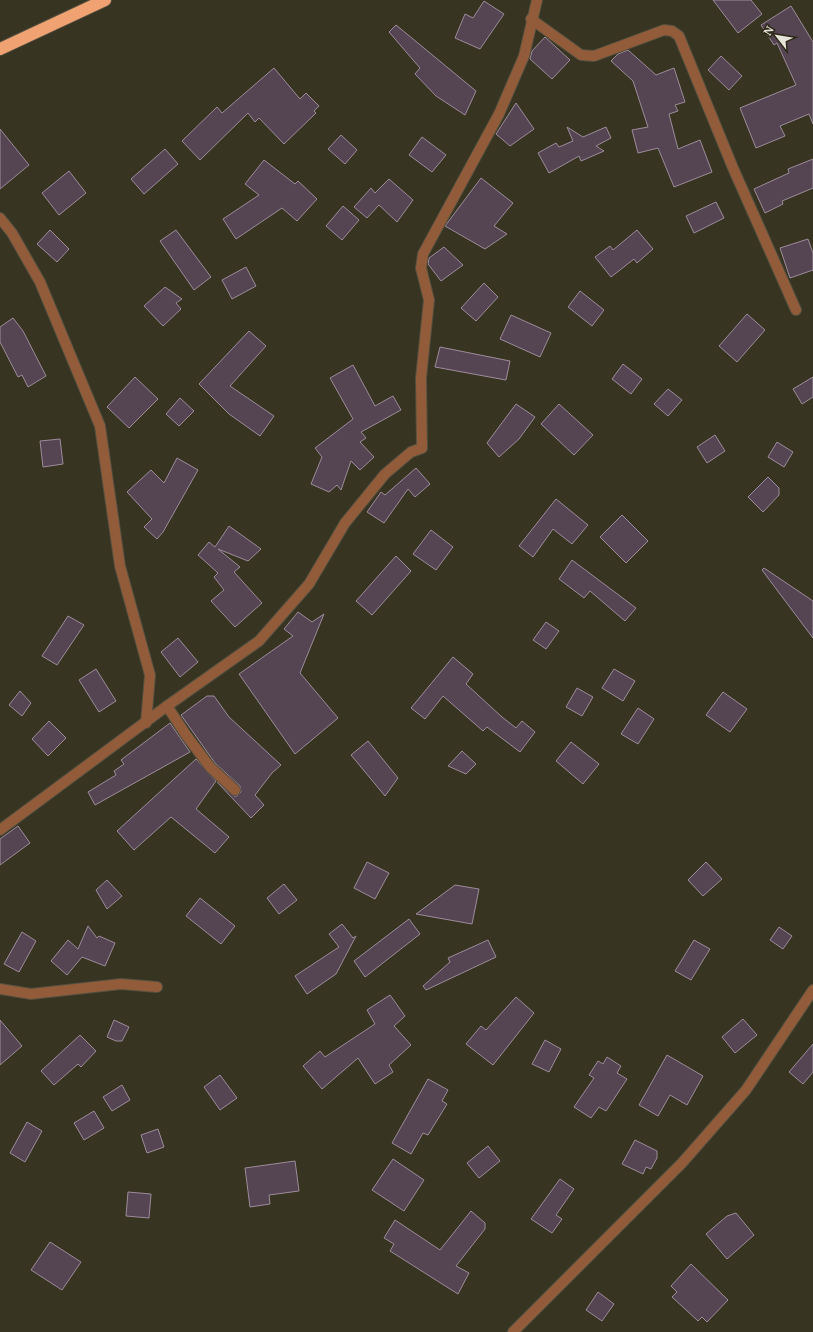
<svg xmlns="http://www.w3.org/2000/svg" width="813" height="1332" viewBox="0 0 813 1332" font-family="'Noto Serif',serif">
	<rect width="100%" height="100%" fill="#373422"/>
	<g fill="#554552" stroke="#9d8c9a">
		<path d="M713,0H751L762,14L738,33Z"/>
		<path d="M484,1L504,14L480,49L455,38L465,14L473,18Z"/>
		<path d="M791,6L813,42V124L809,114L780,126L785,136L756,148L740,108L796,85L777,43L774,45L761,25Z"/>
		<path d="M396,25L476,91L465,115L436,96L415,74L420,68L389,32Z"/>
		<path d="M545,37L570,60L552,79L530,59L532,51Z"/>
		<path d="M628,50L656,75L674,68L685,102L675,105L678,111L669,114L678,149L700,140L712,172L674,187L658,148L638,153L632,130L648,127L633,81L611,61L618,54Z"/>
		<path d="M721,56L742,76L729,90L708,70Z"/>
		<path d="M274,68L300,99L306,93L319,106L314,111L316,113L284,144L259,118L255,122L248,113L200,160L182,141L217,107L222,113Z"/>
		<path d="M516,103L534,129L510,146L496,134Z"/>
		<path d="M567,127L583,137L606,127L611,138L596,146L604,151L581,161L579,156L549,173L538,153L556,143L559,147L573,141Z"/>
		<path d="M0,129L29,165L0,189Z"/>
		<path d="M341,135L357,150L345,164L328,149Z"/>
		<path d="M422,137L446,155L432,172L409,155Z"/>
		<path d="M165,149L178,164L144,194L131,179Z"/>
		<path d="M813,159V188L782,201L783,204L765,213L754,189L789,173L788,169Z"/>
		<path d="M264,160L295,184L298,181L317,199L297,221L282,208L236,239L223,219L259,195L245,184Z"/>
		<path d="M69,171L86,193L59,215L42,193Z"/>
		<path d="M481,178L513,203L494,226L507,234L485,249L445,226Z"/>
		<path d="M389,179L413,200L397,222L379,205L367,218L354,207L371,188L375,193Z"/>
		<path d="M716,202L724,218L694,233L686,216Z"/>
		<path d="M343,206L359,220L342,240L326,226Z"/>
		<path d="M50,230L69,249L57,262L37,244Z"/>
		<path d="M176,230L211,277L194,290L160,241Z"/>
		<path d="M637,230L653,249L637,263L634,259L611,277L595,257L610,246L613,250Z"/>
		<path d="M808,239L813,253V270L790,278L780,248Z"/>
		<path d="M444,247L463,265L441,281L428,264L429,258Z"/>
		<path d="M246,267L256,286L232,299L222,280Z"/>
		<path d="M484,283L498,297L476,321L461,308Z"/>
		<path d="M165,287L182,299L176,303L181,309L163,326L144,306Z"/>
		<path d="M580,291L604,310L592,326L568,307Z"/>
		<path d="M747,314L765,330L737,362L719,346Z"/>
		<path d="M511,315L551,333L540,357L500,339Z"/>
		<path d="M13,318L23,331L46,376L28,387L22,375L18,377L0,342V327Z"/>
		<path d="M249,331L266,346L230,386L274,416L260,436L229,414L199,384Z"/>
		<path d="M440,347L510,361L506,380L435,367Z"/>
		<path d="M623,364L642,379L631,394L612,379Z"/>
		<path d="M353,365L375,406L393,396L401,410L361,432L366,438L360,442L374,457L360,470L351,461L341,490L337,485L329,492L311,484L322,457L315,448L353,419L330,378Z"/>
		<path d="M135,377L158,399L129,428L107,407Z"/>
		<path d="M813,377V397L802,404L793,389Z"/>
		<path d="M668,389L682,400L668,416L654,404Z"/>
		<path d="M180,398L194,411L179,426L166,414Z"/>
		<path d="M516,404L535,417L519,439L499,457L487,443Z"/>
		<path d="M559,404L593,435L574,455L541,424Z"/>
		<path d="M715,435L725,451L707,463L697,447Z"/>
		<path d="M60,439L63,464L43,467L40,441Z"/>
		<path d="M777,442L793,452L784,467L768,457Z"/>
		<path d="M177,458L198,470L163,532L157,539L144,527L152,519L127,492L151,470L164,483Z"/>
		<path d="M416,468L430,484L415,497L408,489L384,523L367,512L381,492L385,495Z"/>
		<path d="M768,477L779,488V495L763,512L748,497Z"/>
		<path d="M556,499L588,525L572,544L553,529L533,557L519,546Z"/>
		<path d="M622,515L648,541L626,563L600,537Z"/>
		<path d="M229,526L261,549L248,561L218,549L240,567L234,572L262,603L235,627L211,601L224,590L214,577L218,573L198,555L209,542L215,547Z"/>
		<path d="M431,530L453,547L436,570L413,554Z"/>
		<path d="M396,556L411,571L372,615L356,601Z"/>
		<path d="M572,560L636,608L625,621L590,591L584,598L559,579Z"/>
		<path d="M764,568L813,601V638L762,570Z"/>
		<path d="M298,612L312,622L324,614L300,673L338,718L295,754L239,674L293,636L284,629Z"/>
		<path d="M68,616L84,625L57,665L42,656Z"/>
		<path d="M546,622L559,631L546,649L533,640Z"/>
		<path d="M178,638L198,662L180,677L161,652Z"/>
		<path d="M453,657L473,674L466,684L502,717L516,728L522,721L535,732L520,752L487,727L483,731L443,696L425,719L411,708Z"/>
		<path d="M96,669L116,701L99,712L79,680Z"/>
		<path d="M614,669L635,681L623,701L602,688Z"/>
		<path d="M577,688L593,697L582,716L566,707Z"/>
		<path d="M20,691L31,703L22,716L9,705Z"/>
		<path d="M723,692L747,709L730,732L706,715Z"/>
		<path d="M207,696H214L229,717L281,765L272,773L255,795L264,805L251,818L217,782L234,796H237L241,792L240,786L215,763L181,715Z"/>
		<path d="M638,708L654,719L638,744L621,734Z"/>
		<path d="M49,721L66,738L48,756L32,739Z"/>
		<path d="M170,723L190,752L95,805L88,792L116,775L114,771L124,764L121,760Z"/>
		<path d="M368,741L398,778L385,796L351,755Z"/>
		<path d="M571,742L599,764L583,784L556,761Z"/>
		<path d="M462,751L476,764L466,774L448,766Z"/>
		<path d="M196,759L216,781L196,809L229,837L215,853L171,817L134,850L117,831Z"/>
		<path d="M18,826L30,843L0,865V839Z"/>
		<path d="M367,862L389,873L375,899L354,888Z"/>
		<path d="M706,862L722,879L703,896L688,880Z"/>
		<path d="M107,880L122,896L107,909L96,890Z"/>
		<path d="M284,884L297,900L279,914L267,898Z"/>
		<path d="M455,885L479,889L472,924L416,914Z"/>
		<path d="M200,898L235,926L221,944L186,916Z"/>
		<path d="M409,919L420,934L365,977L354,961Z"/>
		<path d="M342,924L353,938L356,936L336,974L307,994L295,976L339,947L329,934Z"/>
		<path d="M88,926L97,938L99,936L115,943L105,966L82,957L67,975L51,961L68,940L78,949Z"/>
		<path d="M779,927L792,936L783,949L770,940Z"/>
		<path d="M22,932L36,941L19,972L4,964Z"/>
		<path d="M488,940L496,957L426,990L423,986L450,962L448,958Z"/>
		<path d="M694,940L710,949L691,980L675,971Z"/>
		<path d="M390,995L405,1016L394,1026L411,1045L389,1065L393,1072L375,1084L358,1058L322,1089L303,1066L320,1051L325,1057L375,1024L367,1010Z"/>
		<path d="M516,997L534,1013L493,1065L466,1044L481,1026L486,1030Z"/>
		<path d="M743,1019L757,1035L735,1053L722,1037Z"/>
		<path d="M0,1020L22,1046L0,1065Z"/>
		<path d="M114,1020L129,1027L122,1041H116L107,1037Z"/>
		<path d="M80,1035L96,1051L81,1067L78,1064L54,1085L41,1071Z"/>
		<path d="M545,1040L561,1049L549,1072L532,1064Z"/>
		<path d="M813,1044V1072L803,1084L789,1072Z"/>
		<path d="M667,1055L703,1076L687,1105L670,1095L658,1116L639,1105Z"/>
		<path d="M607,1057L621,1066L617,1073L627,1079L606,1111L599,1107L591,1118L574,1107L594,1078L589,1075L598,1061L603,1064Z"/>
		<path d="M220,1075L237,1098L220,1110L204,1087Z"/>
		<path d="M428,1079L448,1090L442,1101L447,1104L428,1135L423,1133L411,1154L392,1143Z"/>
		<path d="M122,1085L130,1100L112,1111L103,1097Z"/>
		<path d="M94,1111L104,1128L84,1140L74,1123Z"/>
		<path d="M27,1122L42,1131L25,1162L10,1153Z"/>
		<path d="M158,1129L164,1147L147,1153L141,1135Z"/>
		<path d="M635,1140L657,1151V1158L651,1169L646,1167L643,1174L622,1164Z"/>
		<path d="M488,1146L500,1161L479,1178L467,1163Z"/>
		<path d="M393,1159L424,1180L404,1211L372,1190Z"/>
		<path d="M295,1161L299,1191L269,1195L270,1204L250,1207L245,1168Z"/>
		<path d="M560,1179L574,1189L556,1215L562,1219L552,1233L531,1219Z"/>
		<path d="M128,1192L151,1194L149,1218L126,1216Z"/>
		<path d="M471,1211L485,1223V1229L456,1266L469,1273L458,1294L390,1251L394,1244L384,1238L395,1220L440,1250Z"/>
		<path d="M736,1213L754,1235L727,1259L706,1234L727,1216Z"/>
		<path d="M50,1242L81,1262L62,1290L31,1270Z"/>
		<path d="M691,1264L728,1300L707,1322L702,1317L698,1321L672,1297L677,1292L671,1286Z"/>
		<path d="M598,1292L614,1304L602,1321L586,1310Z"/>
	</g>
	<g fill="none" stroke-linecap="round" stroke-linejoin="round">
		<g stroke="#53503f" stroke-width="12">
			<g id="street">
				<path d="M531,19L581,55L594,56L664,30L672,31L679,36L733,168L796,310"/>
				<path d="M0,218L12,233L40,282L100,426L120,566L150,675L146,723"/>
				<path d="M167,706L186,735L210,767L235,790"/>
				<path d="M0,830L167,706L259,641L309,584L345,523L385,474L411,452L422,448L421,378L429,300L421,268L423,254L499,114L524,56L537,0"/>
				<path d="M0,989L31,994L121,984L157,987"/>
				<path d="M513,1332L682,1163L746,1090L813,990"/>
			</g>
		</g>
		<g stroke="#53503f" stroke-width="14">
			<path id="highway" d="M0,49L105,0"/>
		</g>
		<use href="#street" stroke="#925c3b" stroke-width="10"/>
		<use href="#highway" stroke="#f1a272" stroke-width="12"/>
	</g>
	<g transform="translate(777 36) rotate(301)" stroke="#2d2918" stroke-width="3" paint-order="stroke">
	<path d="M0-3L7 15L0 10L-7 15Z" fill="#e6e4d9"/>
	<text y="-6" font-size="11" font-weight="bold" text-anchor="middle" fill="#e6e4d9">N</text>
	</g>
</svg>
